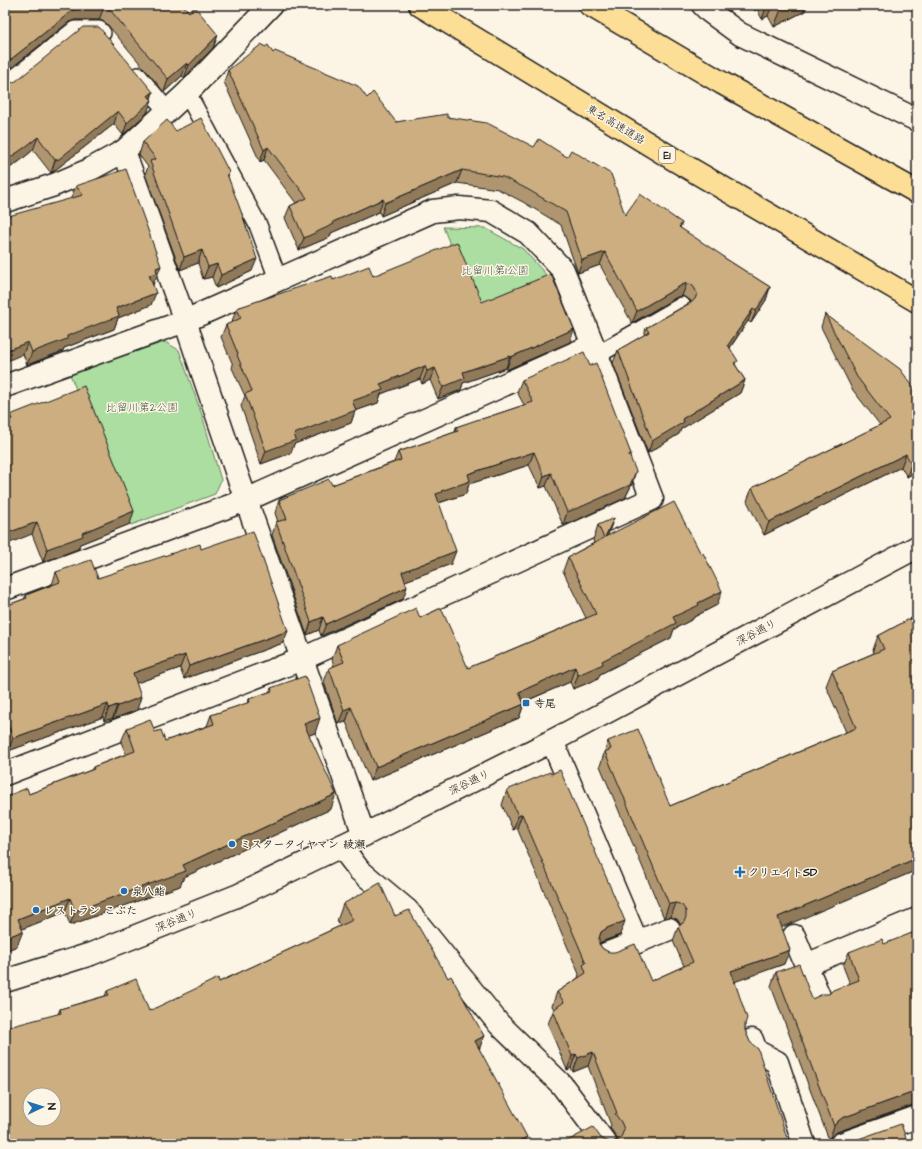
<svg xmlns="http://www.w3.org/2000/svg" width="922" height="1149" viewBox="0 0 922 1149" font-family="'Architects Daughter','Klee One',sans-serif">
	<rect width="100%" height="100%" fill="#fcf5e5"/>
	<filter id="ink" filterUnits="userSpaceOnUse"><feTurbulence type="fractalNoise" baseFrequency=".025" numOctaves="2"/><feDisplacementMap in="SourceGraphic" scale="8" xChannelSelector="R" yChannelSelector="G"/><feConvolveMatrix kernelMatrix="1 2 1 2 8 2 1 2 1" color-interpolation-filters="sRGB"/></filter>
	<g filter="url(#ink)">
		<g fill="#abdea0" stroke="#647d5e">
			<path d="M443,227L485,228L523,249L551,280L477,312Z"/>
			<path d="M165,342L179,350L202,415L221,480L215,494L131,525L69,372Z"/>
		</g>
		<g fill="none" stroke-linecap="round" stroke-linejoin="round">
			<g stroke="#1c1c1c" stroke-width="20">
				<g id="lane">
					<path d="M138,76L167,111"/>
					<path d="M5,86L75,30H99L102,33"/>
					<path d="M187,93L258,225L278,279"/>
					<path d="M597,355L682,306"/>
				</g>
			</g>
			<g stroke="#1c1c1c" stroke-width="25">
				<g id="street">
					<path d="M703,5L710,12L740,34L917,120"/>
					<path d="M124,151L185,321L238,477L364,835"/>
					<path d="M5,201L54,185L89,170L124,151L187,93L271,5"/>
					<path d="M5,386L185,321L433,211L459,208L491,211L528,233L563,270L597,355L652,499L302,659L5,774"/>
					<path d="M5,589L246,500L593,345"/>
					<path d="M552,741L637,942L606,954"/>
					<path d="M341,846L359,870L407,910L499,1024L561,1084L606,1144"/>
					<path d="M794,936L819,996"/>
					<path d="M637,942L669,929"/>
					<path d="M806,965L917,919"/>
					<path d="M752,1040L756,1051L777,1062L804,1144"/>
					<path d="M841,1144L917,1117"/>
				</g>
			</g>
			<g stroke="#1c1c1c" stroke-width="25">
				<path id="secondary" d="M5,981L91,954L239,895L364,835L552,741L917,547"/>
			</g>
			<g stroke="#1c1c1c" stroke-width="25">
				<g id="highway">
					<path d="M420,5L675,160L917,301"/>
					<path d="M590,5L722,83L917,192"/>
				</g>
			</g>
			<use href="#lane" stroke="#fcf5e5" stroke-width="17"/>
			<use href="#street" stroke="#fcf5e5" stroke-width="22"/>
			<use href="#secondary" stroke="#fcf5e5" stroke-width="22"/>
			<use href="#highway" stroke="#fdde96" stroke-width="22"/>
		</g>
		<g fill="#b0966f" stroke="#1c1c1c">
			<path d="M5,5H183L189,12L218,35L213,48L184,78L182,76L164,92L107,24L103,21L99,20H75L69,22L5,73Z"/>
			<path d="M751,5H807L805,11L774,27L768,16L762,19L757,9L755,11Z"/>
			<path d="M265,47L273,53L367,98L396,122L447,117L625,215L682,223L680,228L723,257L770,287L766,300L751,323L748,321L730,348L736,366L745,380L740,393L681,429L679,434L648,453L613,363L618,350L644,335L646,328L691,302V301L687,298L682,296L677,297L632,323L600,265L578,273L561,225L523,202L498,189L457,183L381,216L379,212L331,233L330,237L299,250L285,218L290,206L296,203L264,160L260,162L224,82L228,70Z"/>
			<path d="M5,82L6,83L153,92L147,113L123,135L114,124L54,171L51,173L33,150L20,161L5,171Z"/>
			<path d="M176,131L229,172L228,177L252,271L216,288L212,277L203,279L198,263L180,270L145,174L148,167L139,155L143,142Z"/>
			<path d="M76,186L156,279H155L153,285L151,305L118,318L114,329L64,348L63,351L27,365L23,354L71,198Z"/>
			<path d="M373,276L482,302L570,342L506,370V368L463,383L461,390L438,399L430,380L422,384L420,379L381,394L378,403L355,411L351,423L294,444L291,453L261,464L241,406L245,396L232,368L233,365L221,337L226,325L233,322L232,321L237,308L333,280Z"/>
			<path d="M825,314L917,392V485L912,474L907,477L901,467L764,535L747,501L752,488L880,425L852,389L821,327Z"/>
			<path d="M590,366L631,454L630,456L632,484L625,498L579,519L563,525L546,486L540,488L529,465L469,484L466,494L439,503L451,564L405,581L403,599L321,636L319,630L307,635L272,535L276,522H278L275,513L279,500L332,485L394,462L398,452L455,432L456,427L482,419L524,405L517,392L522,380Z"/>
			<path d="M10,415L130,524L80,544L78,549L43,562L32,534L9,420Z"/>
			<path d="M598,525L609,532L607,537L717,605L694,617L693,619L674,629L671,638L600,674L598,679L573,689L570,682L524,702V704L519,718L370,781L346,722L338,724L324,682L329,668L334,666L332,659L337,645L420,618L468,668L586,618L563,571L568,557L594,543L593,540Z"/>
			<path d="M201,549L283,643L184,679L180,668L136,683L137,710L113,719V718L104,721L103,717L8,751L5,742V606L24,599L26,595L52,585L56,572L98,578Z"/>
			<path d="M917,615V870L781,927L784,964L735,981L745,1025V1030L789,1144H562L601,1138L606,1141L612,1142L617,1140L616,1136L610,1128L611,1125L588,1066L573,1072L571,1068L567,1070L548,1024L554,1009L552,1006L557,992L578,978L579,974L517,828L513,830L502,805L507,790L620,935L601,942L599,944L603,949L651,981L684,966L673,941L678,927L681,925L677,919L671,917L664,918L600,766L608,741L670,806L846,732L826,686L832,671L874,653L873,650L878,636Z"/>
			<path d="M271,688L315,733L309,735L331,809L184,877L180,886L70,925L65,912L22,929L17,946L5,951V797L29,794L91,770L93,767L126,754L121,742L127,728L155,732L165,741L207,726L211,715L248,703L249,699L269,692Z"/>
			<path d="M343,904L395,916L448,978L484,1036L479,1049L524,1144H5L60,1009L105,996L107,991L149,1011L219,982L340,926L337,921Z"/>
			<path d="M884,944L913,1105L837,1132L832,1136L829,1140L771,986L776,972L812,999L829,994L850,984L843,966L849,952Z"/>
		</g>
		<g fill="#907a5a" stroke="#1c1c1c">
			<path d="M757,5H758L757,9L755,11Z"/>
			<path d="M767,5H772L768,16L762,19Z"/>
			<path d="M785,5H807L805,11L774,27L782,7Z"/>
			<path d="M80,7H104L99,20H75L69,22L5,73V64L73,10Z"/>
			<path d="M218,35L213,48L184,78L189,65Z"/>
			<path d="M187,63L182,76L164,92L168,79Z"/>
			<path d="M153,92L149,102L152,100L147,113L123,135L127,123L148,96Z"/>
			<path d="M118,111L114,124L54,171L51,173L55,160Z"/>
			<path d="M38,137L33,150L20,161L5,171V161Z"/>
			<path d="M268,147L264,160L260,162L264,150Z"/>
			<path d="M462,170L457,183L381,216L385,203Z"/>
			<path d="M383,199L379,212L331,233L330,237L299,250L304,238L333,222Z"/>
			<path d="M202,250L198,263L180,270L184,257Z"/>
			<path d="M605,252L600,265L578,273L582,260Z"/>
			<path d="M257,259L252,271L216,288L221,275Z"/>
			<path d="M217,264L212,277L203,279L208,267Z"/>
			<path d="M161,266L156,279H155L153,285L149,275L156,268Z"/>
			<path d="M687,283L682,296L677,297L632,323L637,311L682,285Z"/>
			<path d="M770,287L766,300L751,323L756,311Z"/>
			<path d="M156,293L151,305L118,318L114,329L64,348L63,351L27,365L32,352L67,336L116,308Z"/>
			<path d="M753,309L748,321L723,357L728,345Z"/>
			<path d="M574,329L570,342L506,370L511,357Z"/>
			<path d="M28,342L23,354L5,362V351Z"/>
			<path d="M510,356L506,368L463,383L461,390L438,399L443,387L463,372Z"/>
			<path d="M425,366L420,379L381,394L378,403L355,411L351,423L294,444L291,453L261,464L266,451L294,434L352,401L380,384Z"/>
			<path d="M435,368L430,380L422,384L427,371Z"/>
			<path d="M745,380L740,393L681,429L679,434L648,453L652,441L682,419Z"/>
			<path d="M534,452L529,465L469,484L466,494L438,503L436,494L468,474Z"/>
			<path d="M906,454L901,467L764,535L769,522Z"/>
			<path d="M916,462L912,474L907,477L911,464Z"/>
			<path d="M636,471L632,484L625,498L579,519L563,525L567,512Z"/>
			<path d="M551,473L546,486L540,488L544,476Z"/>
			<path d="M134,511L130,524L80,544L78,549L43,562L47,549L82,533Z"/>
			<path d="M614,518L609,532L600,552L605,537Z"/>
			<path d="M37,522L32,534L5,545V534Z"/>
			<path d="M456,551L451,564L397,584L402,572Z"/>
			<path d="M407,587L403,599L321,636L326,624Z"/>
			<path d="M722,591L717,605L694,617L693,619L674,629L671,638L600,674L598,679L573,689L578,675L673,617L698,603Z"/>
			<path d="M323,617L319,630L307,635L311,622Z"/>
			<path d="M288,631L283,643L184,679L189,666Z"/>
			<path d="M185,655L180,668L128,686L133,673Z"/>
			<path d="M575,667L570,682L514,706L519,692Z"/>
			<path d="M141,697L137,710L113,719L118,706Z"/>
			<path d="M108,704L103,717L8,751L13,738Z"/>
			<path d="M524,704L519,718L370,781L376,767Z"/>
			<path d="M117,705L113,718L104,721L109,708Z"/>
			<path d="M351,707L346,722L338,724L344,710Z"/>
			<path d="M320,718L315,733L299,739L304,724Z"/>
			<path d="M336,794L331,809L184,877L180,886L70,925L75,911L183,865Z"/>
			<path d="M522,814L517,828L513,830L518,816Z"/>
			<path d="M917,858V870L773,931L778,917Z"/>
			<path d="M70,898L65,912L12,933L18,919Z"/>
			<path d="M676,903L671,917L664,918L669,904Z"/>
			<path d="M625,921L620,935L601,942L596,946L601,932L607,928Z"/>
			<path d="M23,931L17,946L5,951V938Z"/>
			<path d="M790,950L784,964L726,985L731,971Z"/>
			<path d="M484,1036L478,1053L475,1041Z"/>
			<path d="M593,1052L588,1066L573,1072L578,1058Z"/>
			<path d="M576,1054L571,1068L567,1070L572,1056Z"/>
			<path d="M917,1091V1105H913L837,1132L832,1136L829,1140L834,1126L837,1122L842,1118Z"/>
			<path d="M527,1137L524,1144H514Z"/>
		</g>
		<g fill="#cdae81" stroke="#1c1c1c" fill-rule="evenodd">
			<path d="M5,5H183L189,12L195,7L218,35L189,65L187,63L168,79L111,11L108,8L104,7H80L73,10L5,64Z"/>
			<path d="M83,27H99L153,92L148,96L152,100L127,123L118,111L59,159L55,160L38,137L24,148L5,161V82L6,83H11L16,81Z"/>
			<path d="M262,44L265,47L268,45L273,53L275,51L358,86L367,98L373,92L396,122L447,114V117L487,123L534,147L539,139L567,157L571,150L611,174L625,215L640,194L682,223L679,227L723,256V257L770,287L756,311L753,309L728,345L738,361L734,363L745,380L682,419L684,422L652,441L618,350L649,332L646,328L692,302L695,299L697,294L695,289L692,285L687,283L682,285L637,311L605,252L582,260L566,212L527,189L503,177L462,170L385,203L383,199L333,222L334,224L304,238L290,206L307,198L268,147L264,150L228,70Z"/>
			<path d="M201,118L228,170L229,172L227,174L242,214L257,259L221,275L217,264L208,267L202,250L184,257L150,161L156,159L143,142L167,120L176,131Z"/>
			<path d="M126,169L161,266L156,268L157,273L149,275L156,293L116,308L119,316L67,336V339L32,352L28,342L5,351V217L83,195L76,186Z"/>
			<path d="M457,242L482,302L551,274L574,329L511,357L510,356L463,372L465,378L443,387L435,368L427,371L425,366L380,384L383,390L352,401L356,410L294,434L296,440L266,451L245,394L252,391L237,355L238,354L226,325L241,318L237,308L332,276L333,280L369,266L373,276Z"/>
			<path d="M825,314L900,369L917,392V463L916,462L911,464L906,454L769,522L752,488L890,420L857,377Z"/>
			<path d="M584,352L590,366L596,363L631,454L629,455L636,471L630,485L583,506L567,512L551,473L544,476L534,452L468,474L470,481L441,491L442,492L436,494L456,551L402,572L407,587L326,624L323,617L311,622L276,522L287,519L279,500L329,479L332,485L401,460L398,452L458,431L456,427L482,418V419L533,402L522,380Z"/>
			<path d="M84,386L134,511L82,533L83,536L47,549L37,522L5,534V421L12,419L10,415Z"/>
			<path d="M674,502L701,554L703,553L722,591L698,603L699,605L673,617L676,623L602,661L603,664L578,675L575,667L519,692L524,704L376,767L351,707L344,710L329,668L344,662L337,645L416,608L420,618L441,608L468,668L596,614L568,557L604,538L598,525L614,518L605,537Z"/>
			<path d="M253,531L288,631L189,666L185,655L133,673L141,697L118,706L117,705L109,708L108,704L13,738L7,722L5,723V606L27,598L26,595L60,582L56,572L91,560L98,578L200,544L201,549Z"/>
			<path d="M917,615V858L778,917L790,950L731,971L747,1018L745,1024V1030L750,1042L758,1049L789,1144H562L593,1127L601,1138L606,1141L612,1142L619,1140L622,1135L624,1129L621,1122L615,1114L617,1113L593,1052L578,1058L576,1054L572,1056L553,1010L564,1002L557,992L586,973L583,965L586,963L522,814L518,816L507,790L550,772L551,774L560,770L625,921L607,928L601,932L599,938V944L603,949L609,952H615L635,944L651,981L693,962L678,927L684,922L686,917V911L682,905L676,903L669,904L605,752L611,749L608,741L638,729L670,806L856,728L832,671L884,649L878,636Z"/>
			<path d="M305,676L320,718L304,724L336,794L183,865L186,871L75,911L70,898L18,919L23,931L5,938V797L27,788L29,794L94,769L93,767L135,751L127,728L150,719L155,732L161,730L165,741L214,724L211,715L250,702L249,699L272,691L271,688Z"/>
			<path d="M380,883L395,916L409,910L448,978L451,976L484,1036L475,1041L527,1137L514,1144H304L303,1142L297,1144H5V1028L61,1013L60,1009L109,995L107,991L136,979L149,1011L218,978L219,982L353,920L343,904ZM30,1095H54V1119H30Z"/>
			<path d="M917,931V1091L842,1118L837,1122L834,1126L776,972L799,964L812,999L823,994H829L833,990L859,980L849,952L882,939L884,944Z"/>
			<path d="M901,1124L908,1144H841L840,1140L844,1142H850Z"/>
		</g>
	</g>
	<g fill="#1f6fb2" stroke="#fcf5e5" stroke-width="1.5">
		<rect x="522" y="699" width="8" height="8" rx="2"/>
		<circle cx="232" cy="844" r="4"/>
		<path d="M738 866h4v4h4v4h-4v4h-4v-4h-4v-4h4z"/>
		<circle cx="124" cy="891" r="4"/>
		<circle cx="36" cy="910" r="4"/>
	</g>
	<g text-anchor="middle" stroke-width="3" stroke-linejoin="round" paint-order="stroke">
		<rect fill="#fcf5e5" stroke="#5f5d58" stroke-width="1" x="659" y="147" width="16" height="16" rx="3"/>
		<g font-size="10" font-weight="bold" fill="#1c1c1c">
			<text x="667" y="159">E1</text>
		</g>
		<g font-size="11" fill="#1c1c1c" stroke="#fcf5e5">
			<text transform="translate(616 124) rotate(31)" y="4">東名高速道路</text>
			<text transform="translate(756 632) rotate(-28)" y="4">深谷通り</text>
			<text transform="translate(469 782) rotate(-26)" y="4">深谷通り</text>
			<text transform="translate(176 920) rotate(-22)" y="4">深谷通り</text>
		</g>
		<g font-size="11" fill="#475644" stroke="#fcf5e5">
			<text x="495" y="274">比留川第1公園</text>
			<text x="142" y="411">比留川第2公園</text>
		</g>
		<g font-size="11" font-weight="bold" fill="#1c1c1c" stroke="#fcf5e5" text-anchor="start">
			<text x="534" y="707">寺尾</text>
			<text x="240" y="848">ミスタータイヤマン 綾瀬</text>
			<text x="748" y="876">クリエイトSD</text>
			<text x="132" y="895">泉八鮨</text>
			<text x="44" y="914">レストラン こぶた</text>
		</g>
	</g>
	<rect width="922" height="1149" fill="none" stroke="#fcf5e5" stroke-width="20"/>
	<rect x="10" y="10" width="902" height="1129" fill="none" stroke="#1c1c1c" stroke-width="1.5" filter="url(#ink)"/>
	<g transform="translate(42 1107) rotate(86)"><circle r="19" fill="#fcf5e5" stroke="#a29e95"/>
	<path d="M0-3L7 15L0 10L-7 15Z" fill="#1f6fb2"/>
	<text y="-6" font-size="11" font-weight="bold" text-anchor="middle" fill="#1c1c1c">N</text>
	</g>
</svg>
